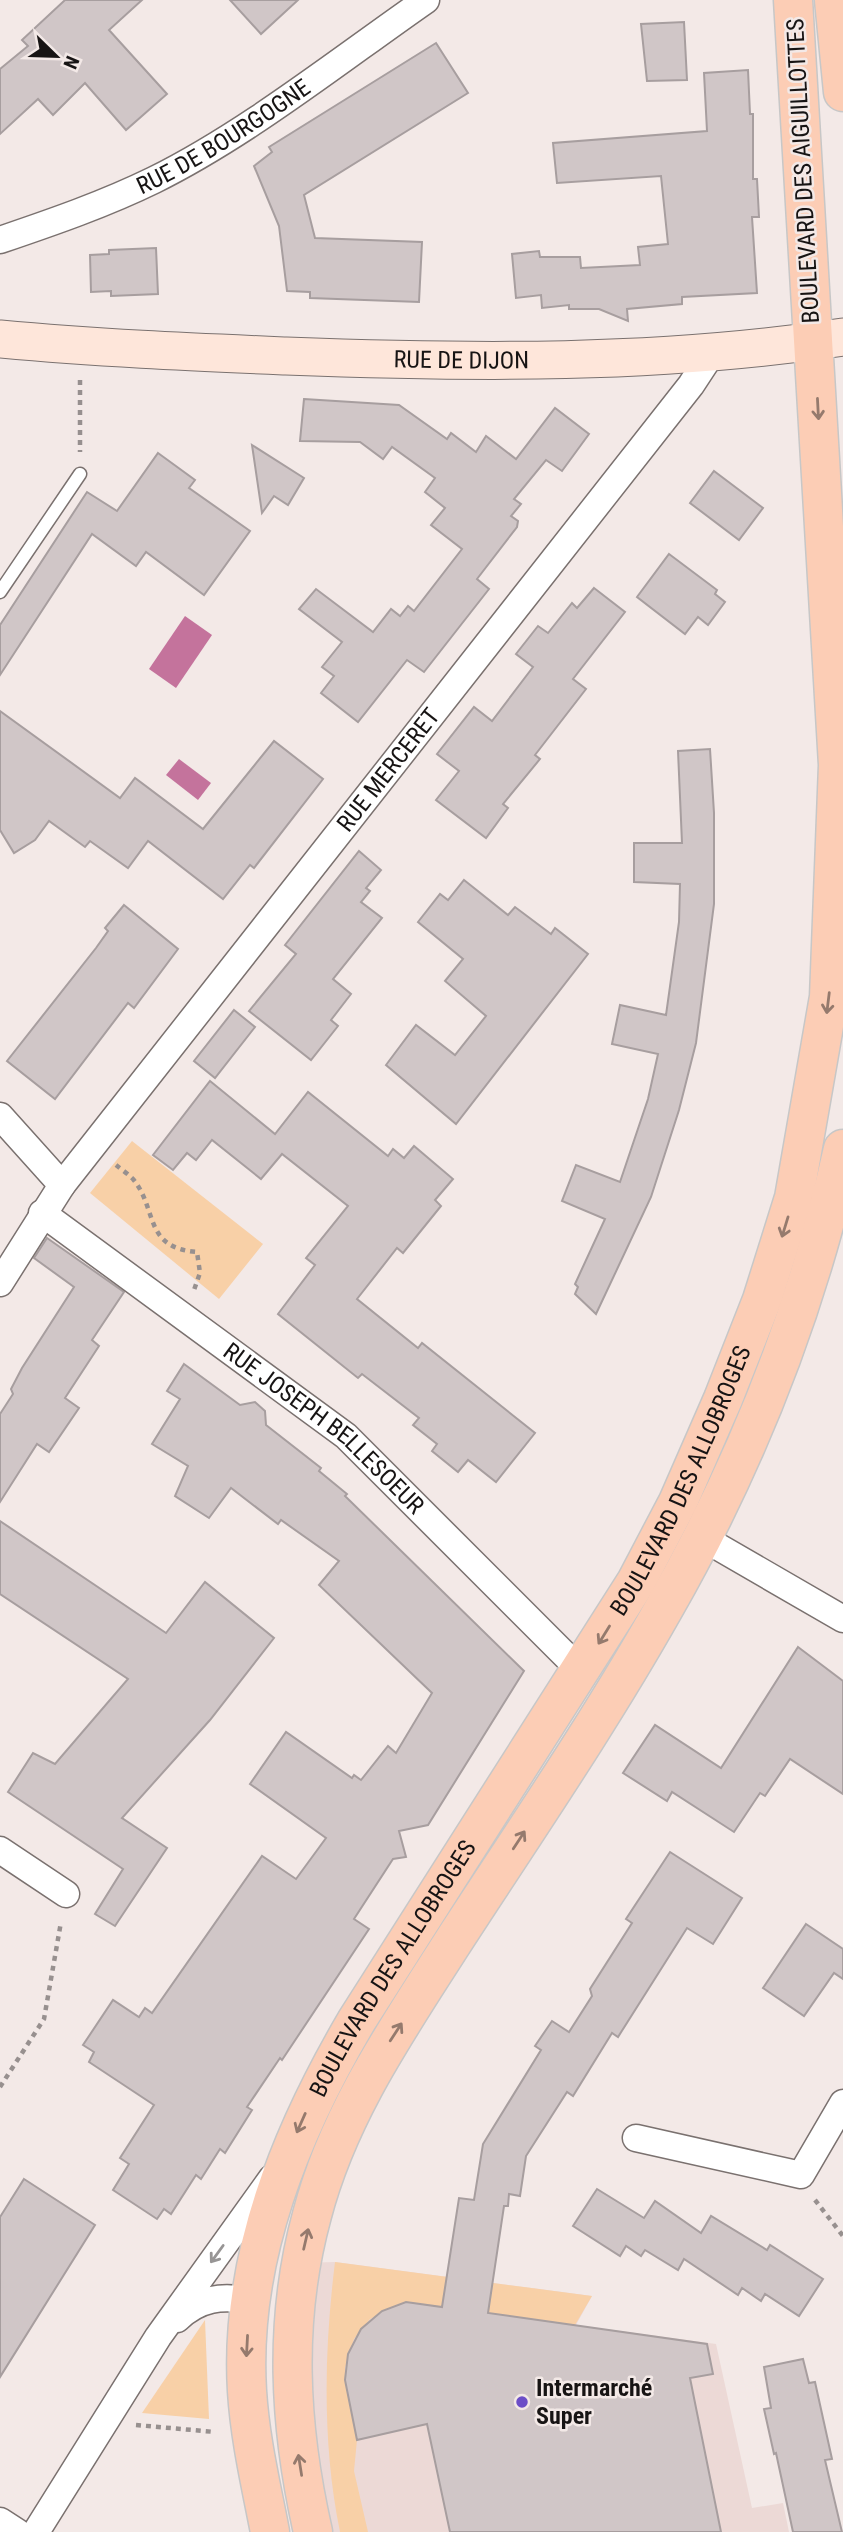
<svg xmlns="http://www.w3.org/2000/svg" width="843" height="2532" viewBox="0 0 843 2532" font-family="'Roboto Condensed',sans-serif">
	<rect width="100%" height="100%" fill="#f3e9e7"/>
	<path fill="#ecd9d6" d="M335,2262L592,2296L576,2325L716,2344L752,2508L783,2503L789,2532H313L301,2263Z"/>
	<g fill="#f8d0a7">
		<path d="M132,1141L263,1244L219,1299L90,1193Z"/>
		<path d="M335,2262L592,2296L575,2325L406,2302L370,2319L354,2339L345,2368L357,2440L354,2471L368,2532H340C322,2444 324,2351 335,2262Z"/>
		<path d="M205,2320L209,2419L142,2413Z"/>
	</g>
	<g fill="#c4739c">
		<path d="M185,616L212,635L176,688L149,669Z"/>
		<path d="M179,759L211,783L198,800L166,775Z"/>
	</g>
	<g fill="#d0c6c7" stroke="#a79e9f" stroke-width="2">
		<path d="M65,0H142L109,30L167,94L126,130L85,83L53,115L38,99L0,134V69L28,46L22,40Z"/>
		<path d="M230,0H298L261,34Z"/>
		<path d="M684,22L687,80L647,81L641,24Z"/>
		<path d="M436,43L468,93L304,195L315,238L422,242L419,302L310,298V292L287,291L279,226L254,166L272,152L269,147Z"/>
		<path d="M748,70L750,114H753V179H757L759,217H752L757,293L682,297V304L627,309L628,321L599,309H569V305L542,308L541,295L516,298L512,254L539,251L540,257H580L581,268L640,265L638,247L668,244L661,176L557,183L553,143L707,131L704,73Z"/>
		<path d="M156,248L158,294L111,296V291L91,292L90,255L109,254V250Z"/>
		<path d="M304,399L399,405L447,439L451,433L476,452L486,436L516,459L555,408L589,434L562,471L546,460L514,499L521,504L511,516L518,521L517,527L477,579L489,589L424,672L407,660L358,722L321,693L334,676L322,667L342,642L299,609L316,589L373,632L391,609L400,616L408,606L414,611L462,549L431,525L445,508L425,492L435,478L392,447L383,459L360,442L300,441Z"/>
		<path d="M252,445L304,478L288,505L274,496L262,513Z"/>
		<path d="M158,453L195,480L189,488L250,531L204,595L146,552L136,566L92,534L0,675V625L87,492L117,511Z"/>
		<path d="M714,471L763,508L739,540L690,503Z"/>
		<path d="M669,554L717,590L715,594L725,602L708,625L698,617L685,634L637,597Z"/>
		<path d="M594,588L625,612L573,679L586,689L535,755L540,759L503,804L508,808L486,838L436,800L459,771L437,754L474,707L492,721L533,667L516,654L538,626L548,633L572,603L577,608Z"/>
		<path d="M0,711L120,798L135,778L203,829L274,741L323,779L254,868L250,865L223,899L148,841L128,868L90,841L85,847L49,821L35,840L14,853L0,830Z"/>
		<path d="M710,749L714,813V904L696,1043L679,1110L651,1197L596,1314L575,1294L578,1287L575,1284L605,1219L562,1201L576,1165L620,1182L648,1099L658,1054L612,1044L620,1005L666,1015L679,922L680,884L634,882V843H682L678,751Z"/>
		<path d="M359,851L381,870L366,888L370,891L361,902L382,918L333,979L351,994L331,1020L338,1026L311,1060L249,1011L296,954L285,945Z"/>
		<path d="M464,880L508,915L515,907L551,934L555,928L588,954L456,1124L386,1065L416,1025L455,1055L486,1016L445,981L463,959L418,922L440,894L448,900Z"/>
		<path d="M124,905L178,949L134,1008L128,1003L55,1099L7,1061L96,948L108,931L105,928Z"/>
		<path d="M234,1010L255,1027L215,1078L194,1061Z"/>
		<path d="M210,1081L275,1134L308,1092L388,1156L393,1149L404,1158L414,1146L453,1179L435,1200L441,1206L403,1253L397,1248L357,1299L418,1348L422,1343L535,1433L496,1482L468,1460L458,1472L432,1451L437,1444L413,1425L419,1418L362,1374L358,1378L278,1314L315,1265L306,1258L348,1206L282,1154L261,1179L212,1140L196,1160L187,1153L173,1170L153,1155Z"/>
		<path d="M47,1238L124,1292L92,1340L99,1346L65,1398L79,1408L49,1452L37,1444L0,1502V1414L13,1394L11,1389L22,1368L74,1287L34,1258Z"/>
		<path d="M184,1364L240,1405L255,1402L265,1411L266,1425L321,1468L319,1471L347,1494L345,1496L524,1671L428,1825L399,1831L406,1857L393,1859L354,1919L369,1929L282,2060L280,2058L247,2107L252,2110L225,2153L220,2149L201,2179L196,2175L171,2214L164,2209L157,2219L113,2190L129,2164L120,2158L154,2105L89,2062L94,2052L83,2045L113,2000L139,2017L145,2008L152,2013L262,1856L296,1879L326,1838L250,1784L286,1732L352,1778L354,1775L361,1780L388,1746L396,1753L432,1693L319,1585L339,1561L281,1520L278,1524L231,1488L209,1518L175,1496L188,1466L152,1444L180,1399L167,1391Z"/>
		<path d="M0,1521L166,1633L205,1582L274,1638L210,1720L122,1818L167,1848L115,1926L95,1914L123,1869L8,1792L33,1753L55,1764L128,1679L0,1594Z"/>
		<path d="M798,1647L843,1681V1794L790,1759L765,1796L760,1793L734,1832L672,1792L667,1801L623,1773L655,1725L721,1768Z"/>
		<path d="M670,1852L742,1898L713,1944L687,1928L618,2037L612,2033L573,2096L567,2092L526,2156L520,2196L509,2194L508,2206H504L488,2313L707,2344L713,2374L690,2378L721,2532H450L427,2424L357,2440L345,2380L348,2354L361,2329L382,2311L406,2302L442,2307L459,2198L474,2200L483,2144L541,2050L535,2046L552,2021L569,2032L592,1996L590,1989L632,1923L626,1919Z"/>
		<path d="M806,1924L843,1949V1979L834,1973L804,2016L763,1988Z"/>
		<path d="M24,2179L95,2225L0,2377V2217Z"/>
		<path d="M597,2189L644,2218L655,2201L701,2233L711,2216L767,2250L770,2245L823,2279L799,2316L765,2294L761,2301L742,2288L738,2295L684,2259L678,2270L645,2250L641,2256L626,2246L620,2256L573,2226Z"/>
		<path d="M803,2359L809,2383L815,2382L832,2459L825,2460L842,2532H793L776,2453L774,2454L764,2409L771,2408L764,2367Z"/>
	</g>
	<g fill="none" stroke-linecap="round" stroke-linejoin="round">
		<g stroke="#7a716f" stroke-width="15">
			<path id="lane" d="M0,592L80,474"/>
		</g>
		<g stroke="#7a716f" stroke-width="29">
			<g id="street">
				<path id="s1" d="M0,240C53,222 105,204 154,180C247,134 341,59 426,0"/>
				<path d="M0,1116L62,1185"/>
				<path id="s2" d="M42,1213L346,1436L581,1671"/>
				<path id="s3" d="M0,1283L62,1185L691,385L712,353"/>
				<path d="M703,1538L843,1619"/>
				<path d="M0,1850L66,1894"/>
				<path d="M636,2138L801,2175L843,2103"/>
				<path d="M177,2319C199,2298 222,2295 251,2301"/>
				<path d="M0,2521L17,2532"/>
				<path d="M36,2532L158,2337L272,2178"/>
			</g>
		</g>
		<g stroke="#7a716f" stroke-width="39">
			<g id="secondary">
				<path id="s4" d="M0,339C95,348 191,352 286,356C472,363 659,365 843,337"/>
			</g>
		</g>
		<g stroke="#c7c7c7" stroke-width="41">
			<g id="primary">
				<path d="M834,0L843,92"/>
				<path id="s5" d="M270,2532C261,2485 250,2439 247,2391C239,2258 291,2132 357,2020L636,1582L678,1502L723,1399L762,1300L794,1198L829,997L838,765L793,0"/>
				<path d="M313,2532C289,2426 283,2321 312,2215C338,2115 396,2031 451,1945C523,1834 598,1725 663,1610C745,1467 807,1310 843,1149"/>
			</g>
		</g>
		<g stroke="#97908f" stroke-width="4.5" stroke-dasharray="5 5" stroke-linecap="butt">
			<path d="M80,380V452"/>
			<path d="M116,1165C121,1169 128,1174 133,1179C158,1209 143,1248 197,1252L200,1273L194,1290"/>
			<path d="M0,2087L44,2019L61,1922"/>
			<path d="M815,2200L843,2236"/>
			<path d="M136,2425L215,2432"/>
		</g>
		<use href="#lane" stroke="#fff" stroke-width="12"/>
		<use href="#street" stroke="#fff" stroke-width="26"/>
		<use href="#secondary" stroke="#fee6da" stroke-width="37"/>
		<use href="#primary" stroke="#fccdb5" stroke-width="38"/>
	</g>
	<defs><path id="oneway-shaft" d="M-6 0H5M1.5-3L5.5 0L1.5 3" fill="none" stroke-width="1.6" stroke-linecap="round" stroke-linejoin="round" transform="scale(1.75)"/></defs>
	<g stroke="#957a6d">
		<use href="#oneway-shaft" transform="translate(818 409) rotate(87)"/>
		<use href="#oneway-shaft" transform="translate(828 1003) rotate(97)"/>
		<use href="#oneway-shaft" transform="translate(785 1227) rotate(107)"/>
		<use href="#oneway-shaft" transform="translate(604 1635) rotate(122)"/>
		<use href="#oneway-shaft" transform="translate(519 1840) rotate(-57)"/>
		<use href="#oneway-shaft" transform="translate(396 2032) rotate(-57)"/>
		<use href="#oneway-shaft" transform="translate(301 2123) rotate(114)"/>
		<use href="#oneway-shaft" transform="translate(306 2239) rotate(-77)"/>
		<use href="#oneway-shaft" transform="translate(247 2346) rotate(93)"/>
		<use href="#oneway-shaft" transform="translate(300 2465) rotate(-99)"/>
	</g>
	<use stroke="#979595" href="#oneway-shaft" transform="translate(217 2254) rotate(126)"/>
	<circle fill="#6c4ec7" stroke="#f3e9e7" stroke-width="2.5" cx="522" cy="2402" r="7"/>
	<g text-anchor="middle" stroke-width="5" stroke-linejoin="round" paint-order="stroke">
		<g font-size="24" fill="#171414" stroke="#f3e9e7">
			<text dy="8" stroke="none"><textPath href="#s1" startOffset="247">RUE DE BOURGOGNE</textPath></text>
			<text transform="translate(803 171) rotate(-93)" y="8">BOULEVARD DES AIGUILLOTTES</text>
			<text dy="8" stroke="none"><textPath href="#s4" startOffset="462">RUE DE DIJON</textPath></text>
			<text dy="8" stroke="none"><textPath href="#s3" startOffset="644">RUE MERCERET</textPath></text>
			<text dy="8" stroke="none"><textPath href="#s2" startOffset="355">RUE JOSEPH BELLESOEUR</textPath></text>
			<text dy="8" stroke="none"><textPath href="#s5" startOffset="1166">BOULEVARD DES ALLOBROGES</textPath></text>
			<text dy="8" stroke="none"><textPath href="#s5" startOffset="598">BOULEVARD DES ALLOBROGES</textPath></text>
		</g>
		<g font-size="24" font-weight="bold" fill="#171414" stroke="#f3e9e7" text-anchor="start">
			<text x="536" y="2396">Intermarché<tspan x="536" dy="28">Super</tspan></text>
		</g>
	</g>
	<g transform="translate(56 56) rotate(113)" stroke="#f3e9e7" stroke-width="5" paint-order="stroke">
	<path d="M0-5L12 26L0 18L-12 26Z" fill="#171414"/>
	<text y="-10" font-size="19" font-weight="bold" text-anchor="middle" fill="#171414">N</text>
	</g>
</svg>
